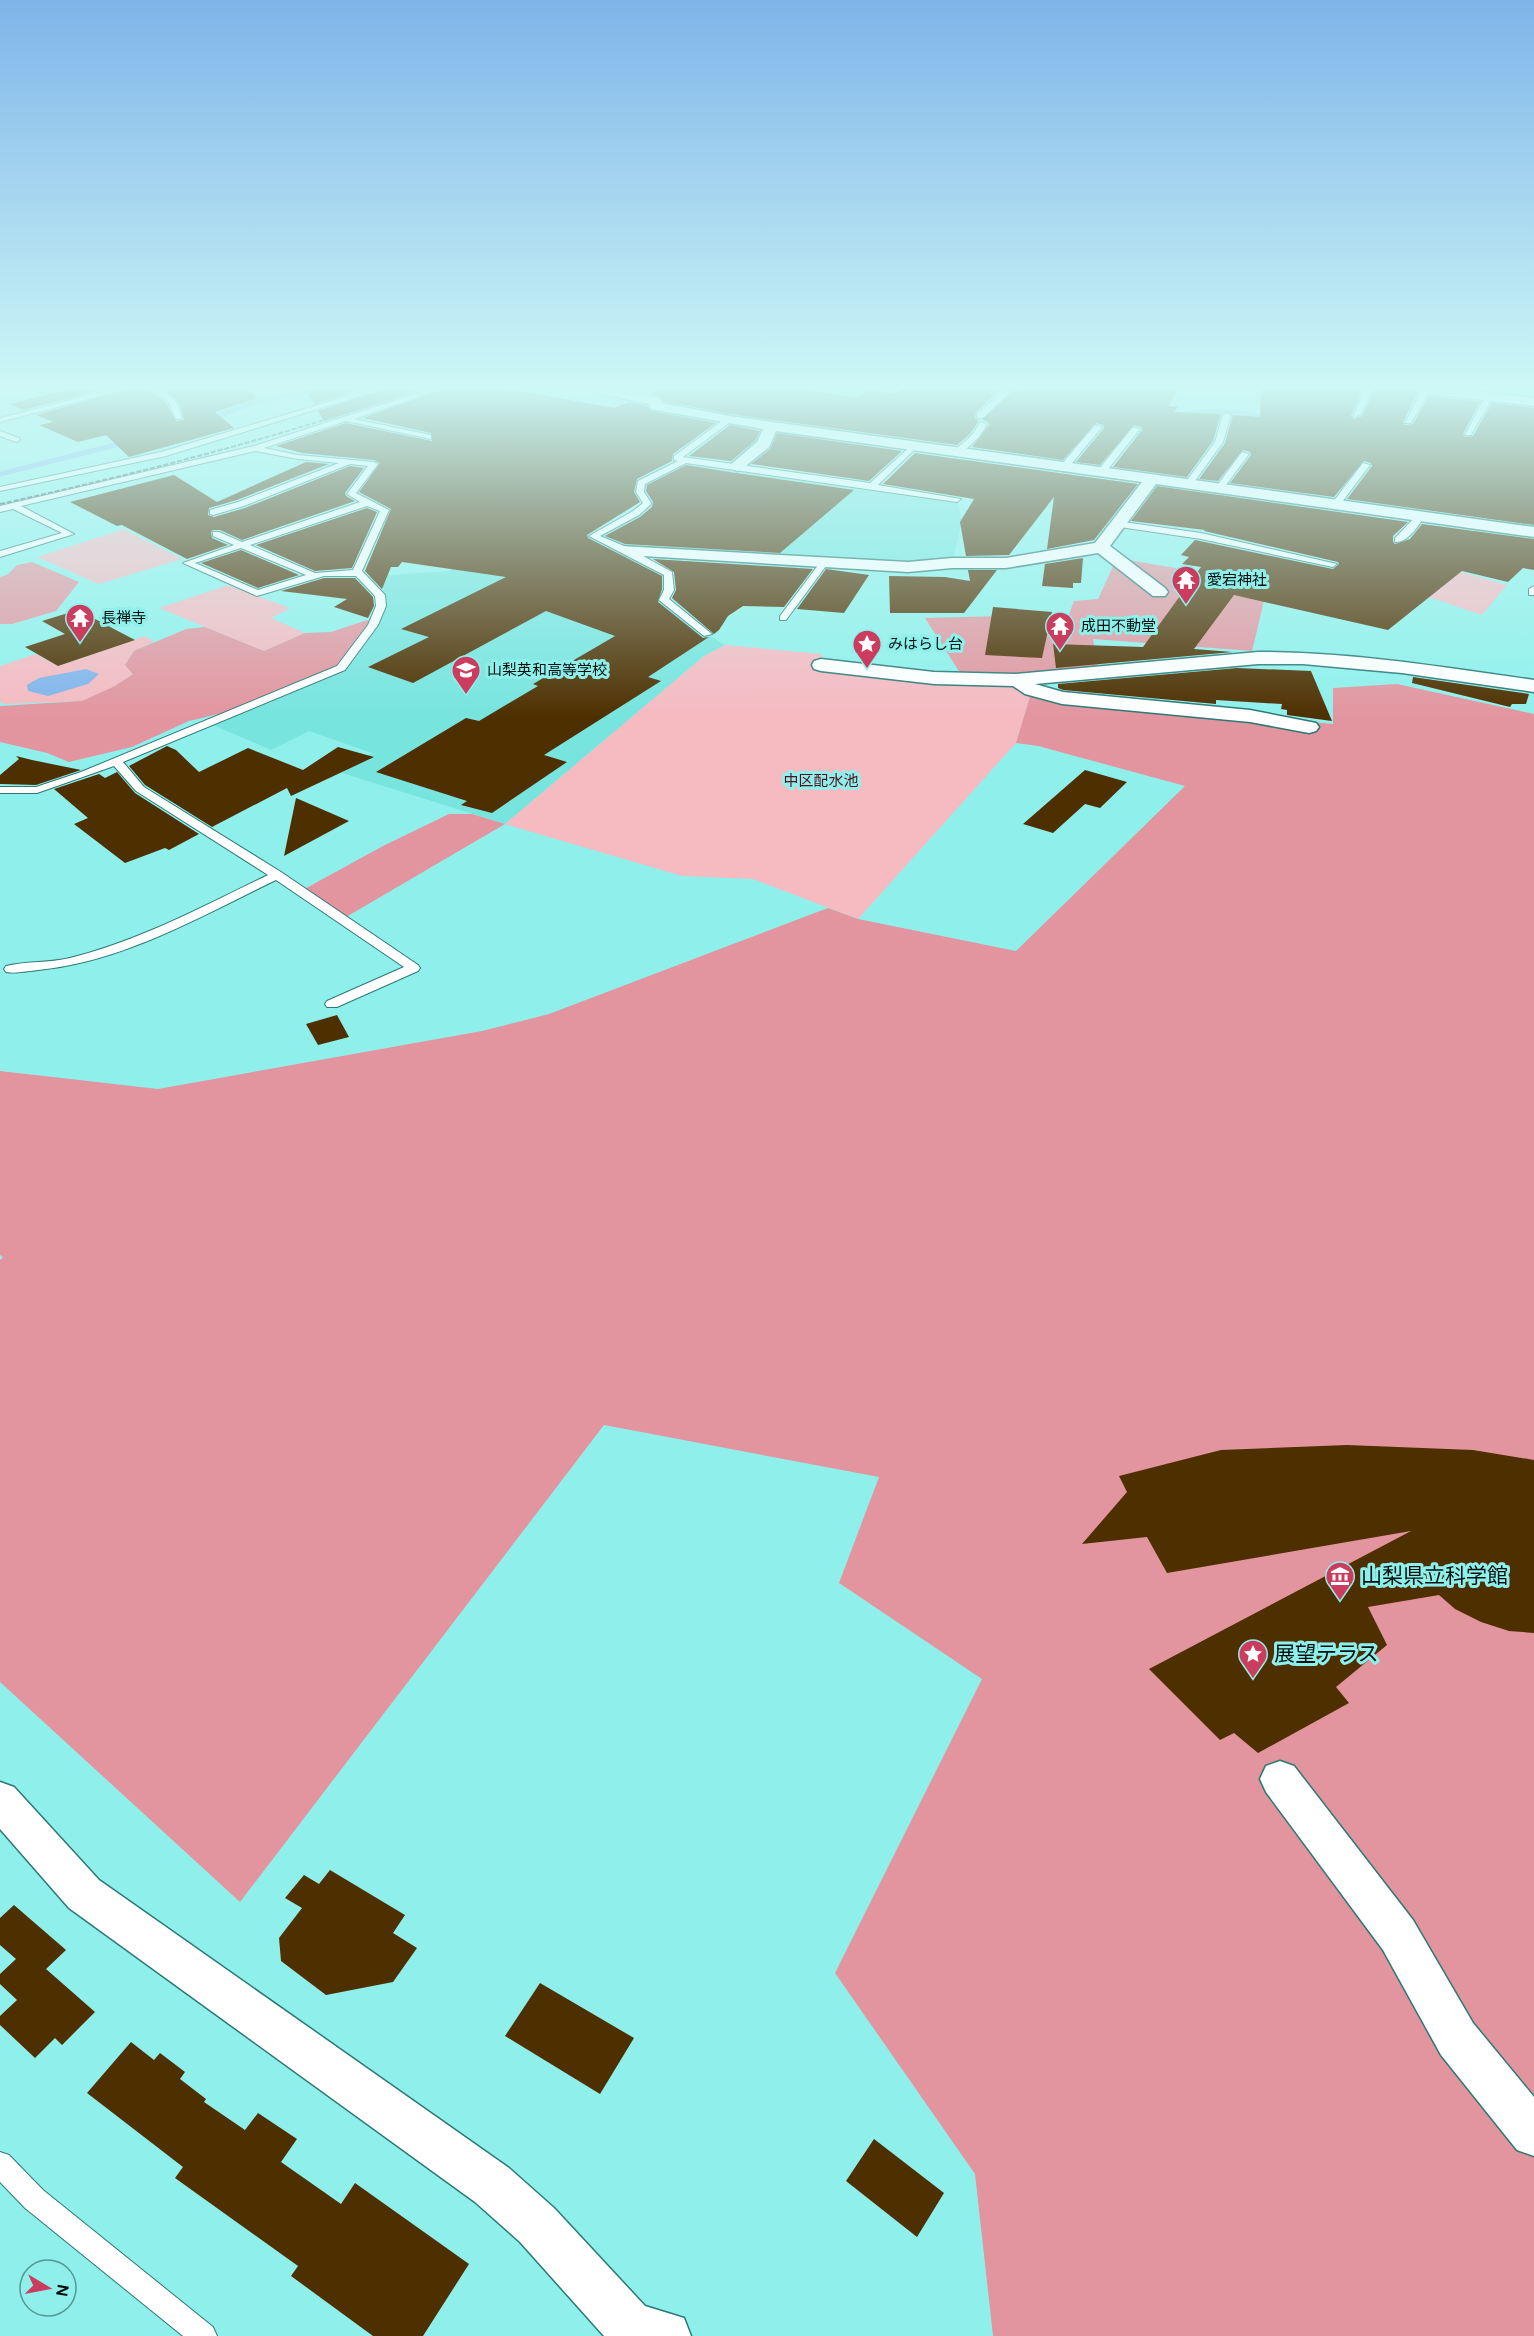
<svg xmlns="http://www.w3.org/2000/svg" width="1534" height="2336" viewBox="0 0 1534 2336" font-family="'DM Sans','Noto Sans JP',sans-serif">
	<rect width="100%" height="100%" fill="#8ff0eb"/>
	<path fill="#77e4de" d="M685,460L957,499L962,521L952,563L932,566L628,550L669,574L664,600L707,634L725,645L704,656L505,824L342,773L372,753L309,731L271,750L208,723L373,625L380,595L361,577L449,571L507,542L544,533L593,536L647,504L641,483Z"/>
	<g fill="#f6bac1">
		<path d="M124,529L182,559L99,584L37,557Z"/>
		<path d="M1450,569L1507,585L1482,615L1411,591Z"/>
		<path d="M228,585L290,608L271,618L305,633L264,651L159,608Z"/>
		<path d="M145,636L154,642L134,651L125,665L134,673L115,686L82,701L4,704L0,702V666L36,654L58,666Z"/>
		<path d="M725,645L822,654L821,665L1015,680L1032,690L1016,743L858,919L753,879L682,876L505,824L704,656Z"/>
	</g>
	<g fill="#e3959f">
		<path d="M1117,558L1268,584L1252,651L1093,639L1099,672L964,679L925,618L1003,616L1066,622L1074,601L1098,599Z"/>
		<path d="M32,562L79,582L56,611L12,624H0V577L7,575L17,565Z"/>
		<path d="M367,620L373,625L341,668L235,710L189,721L132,747L69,762L47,753L0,742V706L82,701L115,686L133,674L125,665L134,651L186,629L205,627L264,651L305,633L331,632Z"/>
		<path d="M1397,684L1534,714V2336H993L975,2174L835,1973L982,1679L839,1583L879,1477L604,1425L240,1902L0,1682V1260L3,1257L0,1255V1071L158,1089L482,1031L549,1014L828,908L858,919L1016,951L1185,786L1038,746L1016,743L1032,690L1062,698L1333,724V688Z"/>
		<path d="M449,814H472L505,824L341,920L299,892L383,846Z"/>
	</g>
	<path fill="#82b4ea" d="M86,669L99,674L88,684L48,696L28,691L27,685L39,678Z"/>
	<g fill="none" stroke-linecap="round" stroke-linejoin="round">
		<g stroke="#82b4ea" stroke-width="5">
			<path d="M1181,415C1212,408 1240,411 1271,419"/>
			<path d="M209,419L260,400L313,390"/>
			<path d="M0,474L127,442"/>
		</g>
	</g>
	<g fill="#4e2f00">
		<path d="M66,390H100L23,410L10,404Z"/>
		<path d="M125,390H149L165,401L176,421L184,420L181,407L174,397L164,390H249L257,398L215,412L234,428L129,457L106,435L78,442L39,425L53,422L36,415Z"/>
		<path d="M307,390H360L314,404Z"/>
		<path d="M382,390H419L324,421L318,411Z"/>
		<path d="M441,390H514L614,408L629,402L647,406L651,411L716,423L673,454L672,461L637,479L634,492L640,502L587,535L588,538L662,576V589L658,602L703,638L709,637L648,677L661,681L544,755L567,762L492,813L461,805L467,801L376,772L466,718L479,721L538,686L533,684L615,636L546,611L413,683L368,667L429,637L401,629L506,577L402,562L398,567H391L382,589L365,571L391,509L359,492L380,463L374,460L302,453L276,446L346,423L432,441L431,433L363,418Z"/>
		<path d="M657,390H806L857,398L869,390L895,394L901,390H1000L976,412L975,418L979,420L971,433L957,445L729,414L664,401L660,396L649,393Z"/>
		<path d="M1014,390H1178L1168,406L1178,407L1174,412L1221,414L1213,441L1187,477L1113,467L1142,430L1141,427L1134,425L1100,465L1076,462L1104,428L1103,425L1096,423L1063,460L972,447L989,425L988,422L982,420Z"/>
		<path d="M1261,390H1362L1351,416L1354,419L1362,416L1374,390H1419L1403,422L1405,425L1413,424L1429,396L1480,402L1463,434L1465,437L1473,436L1492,403L1534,408V525L1347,499L1372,466L1371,463L1364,461L1334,497L1230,483L1251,455L1250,452L1243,450L1218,481L1199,479L1225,443L1233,415L1260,417Z"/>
		<path d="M730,425L760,431L755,441L731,461L689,456Z"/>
		<path d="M777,433L902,451L869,481L751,464L770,449Z"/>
		<path d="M915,453L1138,484L1094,540L1047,549L1054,497L1009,555L966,556L960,522L974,499L883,484Z"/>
		<path d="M306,462L329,464L237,500L209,508L208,515L214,517L245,508L350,466L364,468L345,493L346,496L355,501L242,540L220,530H213L211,532L212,538L228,545L187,559L122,525L117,526L70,502L174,475L217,502Z"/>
		<path d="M686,465L736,473L854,490L780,553L625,544L605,536L640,517L652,507L653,502L646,491L647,485Z"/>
		<path d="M1157,486L1408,522L1393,536V542L1395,544L1410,539L1422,524L1534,539V570L1523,568L1508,582L1462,571L1388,630L1234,595L1194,649L1233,652L1056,668L1053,644L1143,647L1201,567L1182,564L1189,557L1181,555L1195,540L1333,569L1339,564L1338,562L1204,531L1205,530L1131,521Z"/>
		<path d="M367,508L377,512L352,568L315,571L256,545Z"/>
		<path d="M241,550L299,575L258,588L201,563Z"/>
		<path d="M1083,558L1081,583H1073V588L1042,586L1045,564Z"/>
		<path d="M653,559L813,569L784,607L743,606L728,616L719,630L714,634L672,598L676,590L674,572Z"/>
		<path d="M826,569L869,575L844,613L797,609Z"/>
		<path d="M968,570H997L964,613H890L889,576L945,577L970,581Z"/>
		<path d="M324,578H355L373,597L374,606L368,618L334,607L347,599L281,591Z"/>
		<path d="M993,607L1052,612L1042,658L985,655Z"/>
		<path d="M78,610L135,640L58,666L25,647L65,634L42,621Z"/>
		<path d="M1237,668L1311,671L1332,721L1287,715V710L1281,709L1282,704L1216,700V704L1063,690L1058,688V684Z"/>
		<path d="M1413,677L1529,694L1526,704H1512L1510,707L1412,683Z"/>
		<path d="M167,746L176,750L199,772L248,748L303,770L338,747L374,757L291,796L287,788L212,827L145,785L129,766Z"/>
		<path d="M16,756L32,760L81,770L36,785L0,784V775L19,759Z"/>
		<path d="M1085,770L1127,782L1100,808L1085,804L1053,833L1023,824Z"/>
		<path d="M117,772L135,793L199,834L169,850L165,848L125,863L74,824L88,818L54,789L99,774L105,778Z"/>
		<path d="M296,798L349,821L284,856Z"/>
		<path d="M337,1015L349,1037L318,1045L306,1024Z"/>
		<path d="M1347,1445L1473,1450L1534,1460V1633L1509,1631L1481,1622L1455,1609L1439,1595L1368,1607L1387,1645L1336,1687L1349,1703L1258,1753L1234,1733L1220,1740L1149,1669L1411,1531L1167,1573L1147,1537L1082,1544L1127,1492L1119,1476L1221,1450Z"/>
		<path d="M330,1870L405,1915L393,1933L417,1948L393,1982L326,1995L281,1961L279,1938L302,1908L285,1898L304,1875L319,1884Z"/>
		<path d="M14,1905L66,1950L46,1969L95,2012L62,2045L55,2038L35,2058L0,2025V2016L17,2000L0,1984V1974L16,1959L0,1945V1918Z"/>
		<path d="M540,1983L634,2038L600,2094L505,2036Z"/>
		<path d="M131,2042L154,2060L160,2053L185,2072L180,2079L206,2099L204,2102L245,2130L258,2113L297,2139L281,2162L341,2204L355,2183L469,2264L423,2336H373L291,2276L298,2266L175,2178L183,2167L87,2093Z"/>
		<path d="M874,2139L944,2193L917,2237L846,2181Z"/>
	</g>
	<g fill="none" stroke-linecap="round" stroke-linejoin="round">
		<g stroke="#2c7875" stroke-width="2">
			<g id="service">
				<path d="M110,390H123L0,422V418Z"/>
				<path d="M151,390C169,390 180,402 182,419H176L167,399Z"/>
				<path d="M251,390H260L265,394L258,396Z"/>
				<path d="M368,390H380L166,456L0,491V487L161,452Z"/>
				<path d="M427,390H439L354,419L431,435V439L346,421L264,448L298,455L374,462L378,464L356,493L389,510L362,571L385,595L386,606L378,625L345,670L123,762L144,787L281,872L418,965L420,968L418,971L337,1007H327L325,1004L327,1001L404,967L276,880C201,916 123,962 38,970C28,971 16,974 6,972L4,969L6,966C27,961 49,963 70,958C139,941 204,906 268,875L136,791L114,766L37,793H0V787H36L81,772L337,666L368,625L376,606L375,596L356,576H324L257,596L183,563L234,545L213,536V532H219L242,542L360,502L347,494L368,466L350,464L244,506L213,515L210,514V510L238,502L339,463L298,459L255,451L21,506L74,534L0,557V551L62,533L13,509L0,512V506L254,446ZM367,506L380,511L353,570L315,573L250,545ZM241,548L306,575L258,590L195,563Z"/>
				<path d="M1004,390H1012L983,418H977V414Z"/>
				<path d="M1364,390H1372L1360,415L1353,417Z"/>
				<path d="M1422,390H1430L1411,423H1405Z"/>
				<path d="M1486,395L1493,397L1471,435H1465Z"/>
				<path d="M1227,413L1231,415L1223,442L1192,485H1186L1185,483L1215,442L1223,415Z"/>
				<path d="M726,418L733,420L683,457L870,483L913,444L917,446L916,448L878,485L961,499L957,502L686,463L645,484L644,492L651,503L650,505L639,515L600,536L629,548L672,572L674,590L669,599L712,634L704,636L659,600L664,590V575L589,536L633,511L643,503L636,492L638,481L678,461L674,460V456Z"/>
				<path d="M980,422L987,424L979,437L961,454H955V450L973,434Z"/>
				<path d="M1095,425L1102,427L1068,468H1062V464Z"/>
				<path d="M1133,427L1140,429L1105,473H1099V469Z"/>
				<path d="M0,431L19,438L20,440L16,442L0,436Z"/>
				<path d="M1242,452L1249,454L1223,489H1217L1216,487Z"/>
				<path d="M1363,463L1370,465L1339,506H1333V502Z"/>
				<path d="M1418,514L1425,516C1418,526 1408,543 1395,542V538Z"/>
				<path d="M1116,521L1201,533L1337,564L1333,567L1201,539L1113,526L1112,524Z"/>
				<path d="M822,560L829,562L786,620H780V616Z"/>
				<path d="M1534,586V595H1529V589Z"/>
				<path d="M0,2152L9,2155L43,2190L213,2327L217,2336H183L25,2208L0,2182Z"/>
			</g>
		</g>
		<g stroke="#2c7875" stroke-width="3">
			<g id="minor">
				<path d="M595,390H623L660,398L662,403L729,416L1534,527V537L1156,484L1110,546L1165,588L1168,592L1165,596H1153L1098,553L1006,568H952L908,572L626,555L618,550L620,546L908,562L952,558H1006L1095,543L1142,482L776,431L769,447L742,469L737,471L729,466L757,442L763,429L656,410L651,409L649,404L597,393Z"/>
				<path d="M1424,390H1468L1534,398V406L1431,394Z"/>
				<path d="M1258,652C1351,652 1442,667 1534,680V692L1402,673L1303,664H1258L1035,684L1063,692L1250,710L1316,723L1319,727L1316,731L1309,733L1250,722L1062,704L1025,694L1013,686L934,684L821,671L814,669L812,665L814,661L821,659L934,672L1015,674Z"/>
				<path d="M1280,1761L1294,1766L1413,1920L1473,2023L1534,2097V2156L1517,2150L1441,2055L1383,1950L1266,1792L1260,1779L1266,1766Z"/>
				<path d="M0,1782L14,1787L99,1880L509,2168L554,2208L645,2306L684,2318L691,2336H604L520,2242L475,2202L69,1908L0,1829Z"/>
			</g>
		</g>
		<use href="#service" fill="#fff" fill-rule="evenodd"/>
		<use href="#minor" fill="#fff" fill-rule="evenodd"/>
		<path stroke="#2c5654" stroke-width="2" stroke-dasharray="5 2" stroke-linecap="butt" d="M0,504C142,473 281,436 418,390"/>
	</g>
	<linearGradient id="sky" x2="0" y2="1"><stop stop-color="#7fb4e9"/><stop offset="0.54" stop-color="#cdf8f6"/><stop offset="1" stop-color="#cdf8f6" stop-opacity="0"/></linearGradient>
	<rect width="1534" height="717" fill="url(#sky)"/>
	<defs>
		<g id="temple-pin" transform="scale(1.5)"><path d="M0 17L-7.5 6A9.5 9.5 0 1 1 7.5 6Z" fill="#cc3c5e" stroke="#8ff0eb"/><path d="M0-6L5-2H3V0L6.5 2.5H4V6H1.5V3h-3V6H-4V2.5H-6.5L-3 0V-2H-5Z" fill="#fff"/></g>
		<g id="sight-pin" transform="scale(1.5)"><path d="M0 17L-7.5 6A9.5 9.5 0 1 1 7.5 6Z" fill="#cc3c5e" stroke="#8ff0eb"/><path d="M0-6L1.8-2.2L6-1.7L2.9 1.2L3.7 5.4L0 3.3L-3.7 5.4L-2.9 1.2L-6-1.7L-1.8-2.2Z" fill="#fff"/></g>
		<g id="school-pin" transform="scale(1.5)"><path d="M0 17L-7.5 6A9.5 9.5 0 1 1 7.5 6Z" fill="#cc3c5e" stroke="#8ff0eb"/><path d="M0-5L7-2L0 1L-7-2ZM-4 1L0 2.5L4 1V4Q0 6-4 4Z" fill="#fff"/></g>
		<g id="museum-pin" transform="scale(1.5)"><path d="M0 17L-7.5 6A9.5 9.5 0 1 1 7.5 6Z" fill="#cc3c5e" stroke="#8ff0eb"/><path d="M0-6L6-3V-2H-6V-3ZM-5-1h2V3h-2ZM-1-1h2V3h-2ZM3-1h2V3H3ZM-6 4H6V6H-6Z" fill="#fff"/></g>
	</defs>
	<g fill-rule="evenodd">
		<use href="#temple-pin" x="1186" y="580"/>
		<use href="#temple-pin" x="80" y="618"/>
		<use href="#temple-pin" x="1060" y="626"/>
		<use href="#sight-pin" x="867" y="644"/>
		<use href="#school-pin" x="466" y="670"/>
		<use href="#museum-pin" x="1340" y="1576"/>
		<use href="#sight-pin" x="1253" y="1654"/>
	</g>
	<g text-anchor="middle" stroke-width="6" stroke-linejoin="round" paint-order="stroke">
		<g font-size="15" fill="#001110" stroke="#8ff0eb" text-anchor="start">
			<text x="1207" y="585">愛宕神社</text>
			<text x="101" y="623">長禅寺</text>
			<text x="1081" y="631">成田不動堂</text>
			<text x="888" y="649">みはらし台</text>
			<text x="487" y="675">山梨英和高等学校</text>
		</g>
		<g font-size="15" fill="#551021" stroke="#8ff0eb">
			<text x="821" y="786">中区配水池</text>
		</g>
		<g font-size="21" fill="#001110" stroke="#8ff0eb" text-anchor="start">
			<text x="1361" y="1583">山梨県立科学館</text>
			<text x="1274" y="1661">展望テラス</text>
		</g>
	</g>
	<g transform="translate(48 2288) rotate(100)"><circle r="28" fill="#8ff0eb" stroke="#569793" stroke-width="1.5"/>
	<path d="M0-4.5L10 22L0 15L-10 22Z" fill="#cc3c5e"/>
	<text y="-9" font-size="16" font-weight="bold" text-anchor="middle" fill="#001110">N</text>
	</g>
</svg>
